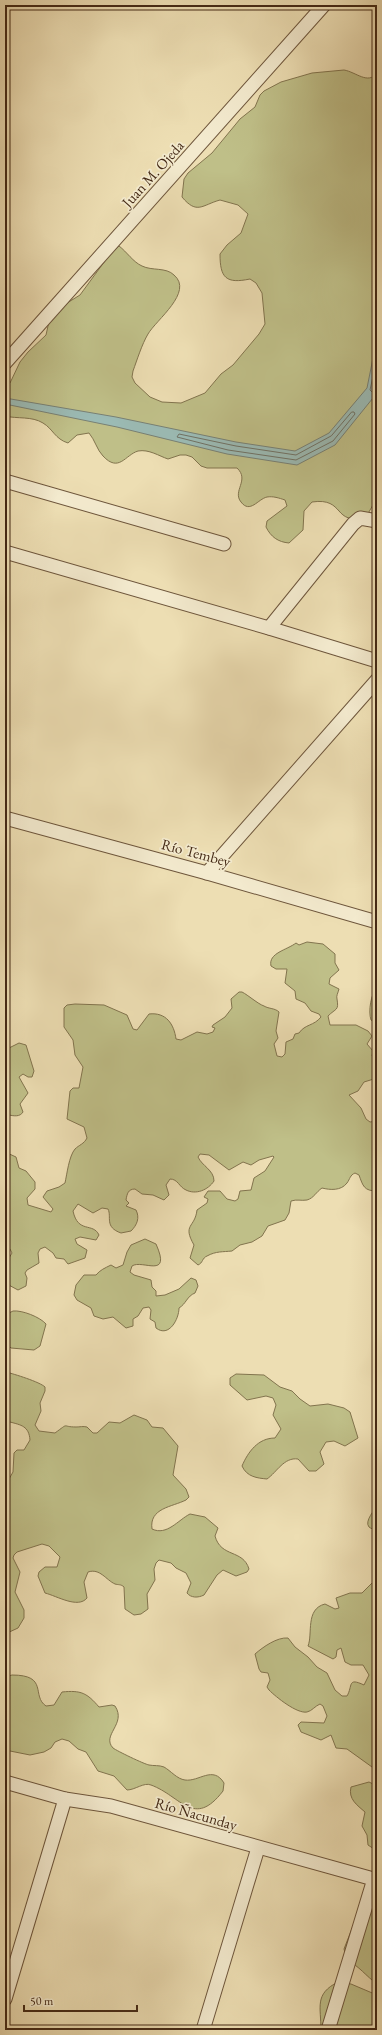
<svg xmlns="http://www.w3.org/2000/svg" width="382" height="2035" viewBox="0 0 382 2035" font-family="'EB Garamond',serif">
	<rect width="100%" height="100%" fill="#eddeb3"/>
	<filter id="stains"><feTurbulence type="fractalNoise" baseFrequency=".005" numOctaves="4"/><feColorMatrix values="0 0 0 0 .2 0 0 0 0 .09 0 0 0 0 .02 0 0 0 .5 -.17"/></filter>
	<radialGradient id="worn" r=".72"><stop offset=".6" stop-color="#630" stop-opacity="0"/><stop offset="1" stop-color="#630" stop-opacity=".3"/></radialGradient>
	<g fill="#bfbf88" stroke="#82744e">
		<path d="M344,70C356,72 368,85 377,73V498L366,517C332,526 346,497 312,502L304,511L303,530L289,543C278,542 271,537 266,527L267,521L287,506L285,500C279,498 273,496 267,497C258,499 250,514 241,502C232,491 250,480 237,468H207L201,466L192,457L186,455H180L168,459C159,456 149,449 138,451C125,455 119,473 103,456C97,450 95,440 89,433L77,435L68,443C55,439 53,429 43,423C32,416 17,419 5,416V387L10,383L20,362L28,352L46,335L50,317L59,308L80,295L110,254L119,246C127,252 133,262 142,266C152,271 166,267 174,275C194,292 156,320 148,334C142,344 137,360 133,371L132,377L135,383L150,397L162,402L181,403L205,393L221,374L233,365L259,334L265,324L262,293L256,283L250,279C226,284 220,278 220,254L227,245L241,233L248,214L238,205L220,200C202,205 197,215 182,197L184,179L188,173L212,153L240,119L255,107L260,95L264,91L281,82L312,73Z"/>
		<path d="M307,942L323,944L335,954V963L339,970L330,978L329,984L339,989C338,993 336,996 337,999C339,1011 336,1008 328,1016L330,1025H356L368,1031L372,1036L367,1044L373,1051L372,1056L377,1057V1078L364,1082L358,1091L349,1095L361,1108L366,1119L370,1122L377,1121V1191C364,1191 363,1186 359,1175L355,1173C350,1175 350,1179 347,1183C341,1191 330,1190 322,1188C316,1192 314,1198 307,1200C301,1201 297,1199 291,1201L289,1213L285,1220L268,1226L262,1236L252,1242L240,1245L232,1251C223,1252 216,1251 207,1256C202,1258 203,1263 198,1265L190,1258L194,1245C182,1224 195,1228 197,1210L207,1203L208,1199L204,1197L208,1191H220L227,1199L235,1201L238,1199L240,1191L251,1190L254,1178L265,1171L274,1157L273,1156L259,1160L251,1165L243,1162L229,1170L209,1155L200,1154L198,1157C202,1166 214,1170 214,1181C208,1190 196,1195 186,1190C179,1187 178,1179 170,1179L166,1185L169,1195L164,1200L153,1195L142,1194L135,1189C128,1189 127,1194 126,1200L129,1203L126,1206L136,1210C140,1218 137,1225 131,1231L121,1233C104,1227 112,1217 108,1209L102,1208L93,1213L78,1204L73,1211C78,1234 93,1222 99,1235L96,1240L80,1237L75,1239L77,1244L87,1250L85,1258L68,1264L64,1259L56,1258L53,1253L45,1247L40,1249L38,1253L39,1263L27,1270L25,1273L27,1278L26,1286L18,1290L5,1283V1260L9,1258L12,1253L10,1249L5,1252V1218L9,1214L5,1208V1152L16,1157L19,1168L26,1171L35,1182V1189L27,1198L28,1205L51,1212L53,1209L43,1197L47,1191L59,1187L65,1183C67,1174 69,1156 75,1149C79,1145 84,1144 87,1138L84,1127L67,1119L70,1091L73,1088H79L83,1067L75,1055L73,1040L64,1027V1008L67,1005L75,1004L104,1005L127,1015L133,1029L137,1030L149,1014C166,1012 174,1024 176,1039L181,1040L197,1032L207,1034L213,1032L215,1028L212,1027L213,1025L225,1017L232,1008L231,999L239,992H242C248,995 258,1004 264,1006C269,1009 275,1008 279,1012L276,1031L278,1038L274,1044L277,1056L282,1057L285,1054L286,1042L293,1039L295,1034L299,1033C305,1024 314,1026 321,1017L319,1014L311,1011L305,1003L296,999L295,991L285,983L287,969H276L271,966C268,953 287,950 296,943L299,945Z"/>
		<path d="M377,987V1024L371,1020C368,1011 371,994 377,987Z"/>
		<path d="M19,1043L26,1045L34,1071L32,1077H28L23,1074L19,1077L28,1093L20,1104L23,1112C20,1117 14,1116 9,1115L5,1106V1050Z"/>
		<path d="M145,1239L156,1244C172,1280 142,1259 132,1266L130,1272L134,1275L151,1280L152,1287L156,1291V1296L165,1295L179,1289L191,1278L196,1280L198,1286L195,1293C187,1296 186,1304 179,1308C179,1319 169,1338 156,1328L155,1322L150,1319L151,1310L149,1307L143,1308L138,1316L133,1319V1326L126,1328L113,1317L103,1319L94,1316L91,1308L77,1300L74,1295L76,1285L84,1275H96C100,1270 105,1268 111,1265L116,1268L123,1265L127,1252L131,1245Z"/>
		<path d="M13,1311C22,1310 40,1317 46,1324L40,1346L34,1350L11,1348L5,1342V1315Z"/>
		<path d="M6,1372C14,1374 40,1382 45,1387V1391L40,1403L41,1411L35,1425L39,1431L55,1433C70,1422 61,1427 76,1427C80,1427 83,1426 87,1427L93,1433H97L109,1422L120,1423L134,1415L147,1420L152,1427L163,1428L178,1446L173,1475L186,1489L189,1497L186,1500C172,1507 149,1508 152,1529C167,1536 178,1520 190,1514L205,1517L218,1528L215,1536C221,1558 243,1549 249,1569L247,1572L236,1576L223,1570L217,1575L204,1595C198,1598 191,1598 187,1593L191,1583L186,1573L176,1568L171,1563L159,1560L156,1563L154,1569L155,1580L147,1594L148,1609L141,1614L134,1615L125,1609L124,1587C121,1584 118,1585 115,1584C106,1580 100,1568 88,1572L84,1582L87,1598C78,1609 57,1596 45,1593L38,1576L39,1572L45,1567H57L60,1557L49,1546L42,1544L17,1552L14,1555L13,1558L20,1572L15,1592L24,1610V1618L18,1628L5,1634V1480L9,1479L13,1472L14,1453L17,1450H24L30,1440C29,1426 21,1425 10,1422L5,1417Z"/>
		<path d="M236,1374L264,1375L280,1387L292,1391L300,1399L310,1406L328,1404L344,1408L350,1412L358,1438L345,1446L334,1441L326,1442L320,1452L324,1464L316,1471H309L298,1459C284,1457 277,1472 267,1479C257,1478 247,1477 242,1466C248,1452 258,1438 275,1438L281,1429L273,1415L276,1405L273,1398L266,1396L247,1400L230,1385V1378Z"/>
		<path d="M377,1505V1532C375,1529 371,1529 369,1527C364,1521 375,1510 377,1505Z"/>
		<path d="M377,1581V1766L372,1767L347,1749L336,1748L331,1735L321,1740L301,1732L298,1725L301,1722L324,1723L327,1716L323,1706L320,1704C315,1706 312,1711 307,1712C297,1714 276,1697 269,1690L267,1687L270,1680L268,1673L261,1672L259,1669L255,1654C263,1647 277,1637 288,1638L295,1647L308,1657L317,1667L327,1673L335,1690L342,1696H347C353,1686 347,1677 364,1685L369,1675L363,1665H351L345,1662L341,1648L337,1650L336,1657L333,1659L308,1646C313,1634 305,1609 325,1604L335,1609L339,1608L336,1598L350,1593H362L373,1582Z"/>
		<path d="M12,1675C49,1675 31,1696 46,1706L54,1705L62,1692C81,1690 87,1693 99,1707L112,1705L115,1706C127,1724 101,1735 113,1748C117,1751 144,1764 149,1765C154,1766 159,1765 164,1767C171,1771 177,1779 185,1780C199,1782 213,1765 224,1783L223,1791C194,1829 181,1796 151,1785C144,1782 135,1790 127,1790L114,1776L98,1771L86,1752L78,1749L69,1741L62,1739L55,1742L51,1748L44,1752L30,1755L5,1750V1677Z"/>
		<path d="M369,1782L377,1786V1851L368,1845L367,1835L362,1826L365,1812C357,1805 348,1799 351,1787Z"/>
		<path d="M369,1908H377V1984C366,1976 359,1966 347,1960L344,1949L353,1926Z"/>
		<path d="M338,1982L351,1984L377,1995V2028L366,2027L364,2030H321C321,2007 314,1994 338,1982Z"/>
	</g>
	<path fill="#9bbbb5" stroke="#788175" d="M377,338V393L335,445L297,465L227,454L117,427L5,404V398L116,417L236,442L295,451L329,433L367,388Z"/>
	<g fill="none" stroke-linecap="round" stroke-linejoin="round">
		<g stroke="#707265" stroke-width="1">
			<path d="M377,358L370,390L372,392L377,391"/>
			<path d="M352,412H354L355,414L333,441L296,460L228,450L177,437L179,434L236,446L296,455L331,436Z"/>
		</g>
		<g stroke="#6e563c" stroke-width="15">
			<g id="street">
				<path d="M5,363L324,5"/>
				<path d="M5,481L224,544"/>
				<path d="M5,552L269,628L377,661"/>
				<path d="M269,628L353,524L360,518L377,521"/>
				<path d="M5,818L207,873L377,922"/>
				<path d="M207,873L377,680"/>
				<path d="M5,1782L65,1799L111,1806L377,1880"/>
				<path d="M5,1999L65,1799"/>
				<path d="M203,2030L258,1848"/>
				<path d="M328,2030L374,1879"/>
			</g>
		</g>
		<use href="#street" stroke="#f3eace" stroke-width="13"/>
	</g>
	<g text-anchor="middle" stroke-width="3.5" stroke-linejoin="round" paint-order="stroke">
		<g font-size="15" fill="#442915" stroke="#f3eace">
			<text transform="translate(153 174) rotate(-48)" y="5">Juan M. Ojeda</text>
			<text transform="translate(196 853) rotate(15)" y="5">Río Tembey</text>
			<text transform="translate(196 1814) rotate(16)" y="5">Río Ñacunday</text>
		</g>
	</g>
	<rect width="382" height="2035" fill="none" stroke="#eddeb3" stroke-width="20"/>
	<rect x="6" y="6" width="370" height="2023" fill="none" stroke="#442915" stroke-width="2"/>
	<rect x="10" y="10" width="362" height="2015" fill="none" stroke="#442915"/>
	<path d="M24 2005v6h113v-6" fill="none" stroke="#442915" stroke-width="2"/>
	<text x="30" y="2005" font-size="12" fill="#442915" stroke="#f3eace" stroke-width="3" paint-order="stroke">50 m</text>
	<rect width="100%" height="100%" filter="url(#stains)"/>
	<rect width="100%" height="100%" fill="url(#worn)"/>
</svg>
